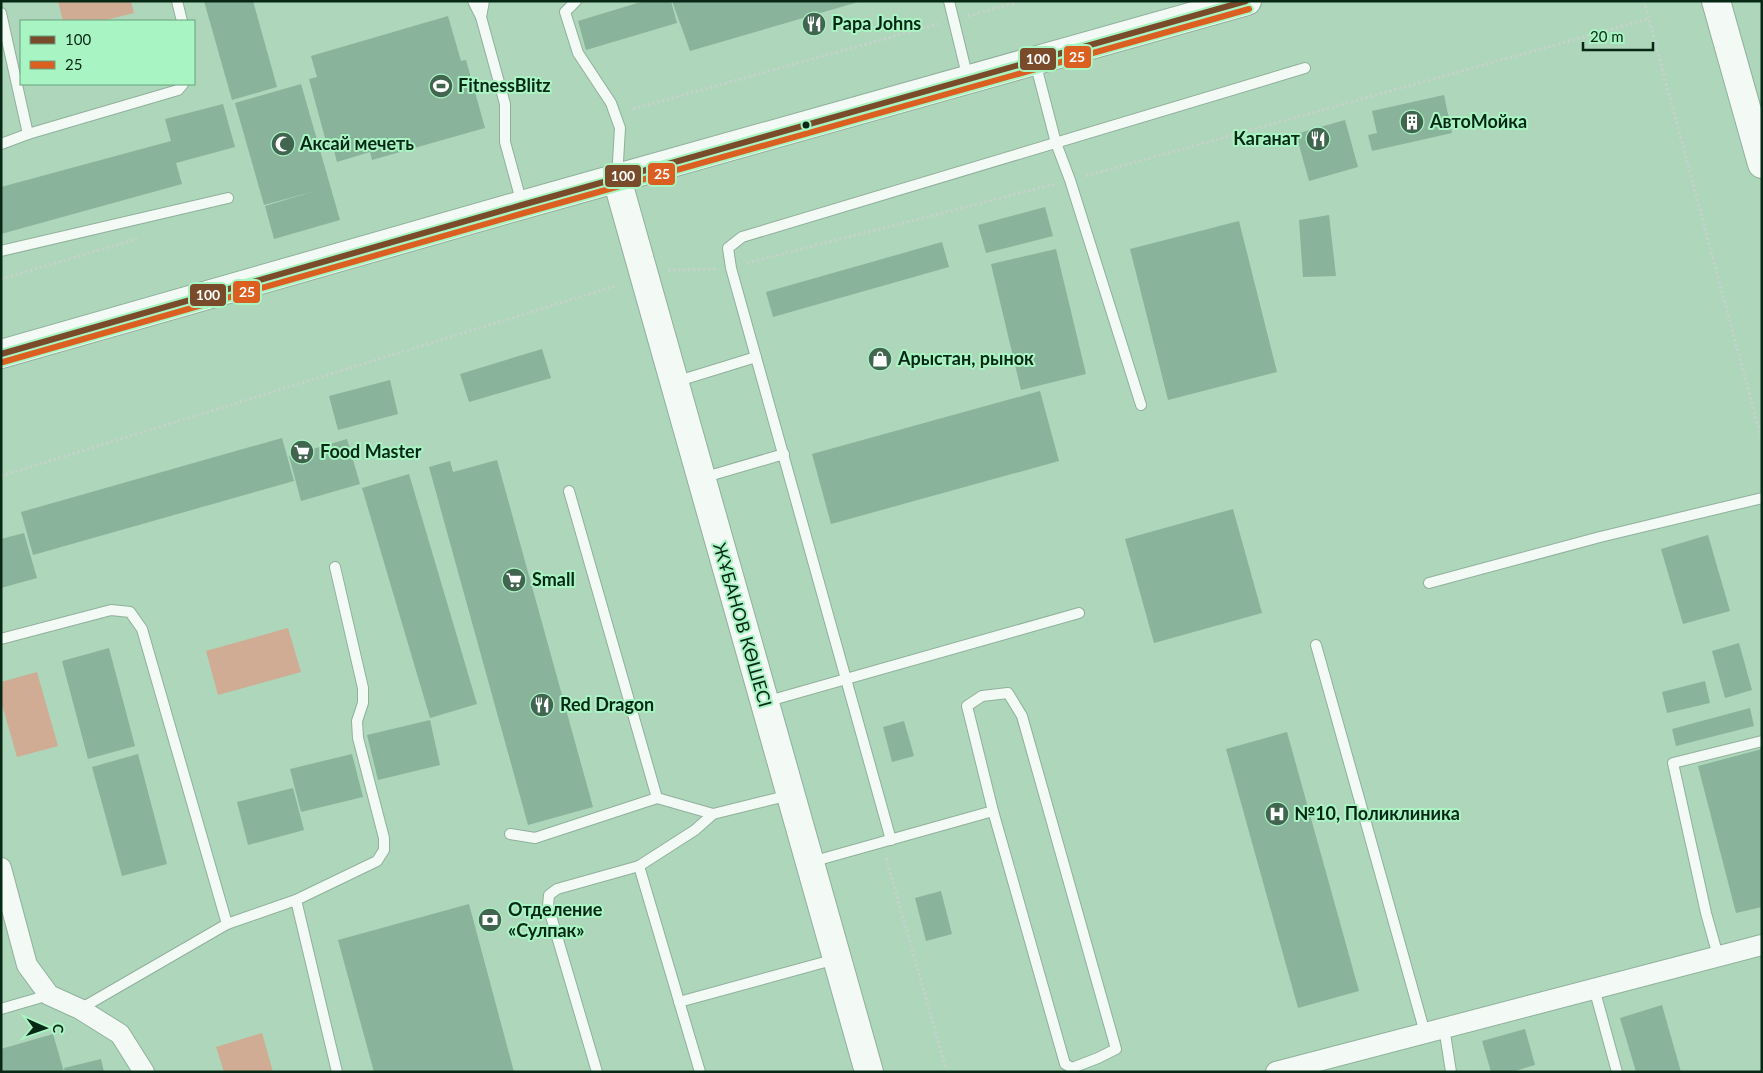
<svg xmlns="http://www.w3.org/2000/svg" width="1763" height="1073" viewBox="0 0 1763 1073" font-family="Lato,sans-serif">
	<rect width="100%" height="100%" fill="#add6bb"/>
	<g fill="#cfac93">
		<path d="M58,1H131L134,13L102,21H63Z"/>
		<path d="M288,628L301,672L218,695L206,651Z"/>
		<path d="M37,672L58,746L17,757L1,701V682Z"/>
		<path d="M262,1033L273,1072H224L216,1047Z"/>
	</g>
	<g fill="#8ab39b">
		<path d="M204,1H253L277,87L232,100Z"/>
		<path d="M644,1H671L677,23L586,50L578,21Z"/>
		<path d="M672,1H858V2L690,51Z"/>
		<path d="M448,16L461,61L466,60L485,128L372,160L370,152L337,162L333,147L328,149L309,79L317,77L311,56Z"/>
		<path d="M301,84L340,220L274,239L265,206L315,191L264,205L235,103Z"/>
		<path d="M1444,95L1452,133L1372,151L1368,135L1377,133L1372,111Z"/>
		<path d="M223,104L235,147L176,163L182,184L1,234V187L171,141L165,119Z"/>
		<path d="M1345,120L1358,167L1309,181L1296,134Z"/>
		<path d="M1045,207L1053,236L986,253L978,225Z"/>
		<path d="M1329,215L1336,276L1303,277L1299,220Z"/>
		<path d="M1239,221L1277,372L1168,400L1130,249Z"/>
		<path d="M942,242L949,267L773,317L766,292Z"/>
		<path d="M1056,249L1086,374L1021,390L991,264Z"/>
		<path d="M542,349L551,378L469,402L460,374Z"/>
		<path d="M390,380L398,414L338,430L329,396Z"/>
		<path d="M1040,391L1059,461L831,524L812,454Z"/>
		<path d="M282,438L294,481L33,555L21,512Z"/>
		<path d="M347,439L360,484L301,501L289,456Z"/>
		<path d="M497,460L593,807L528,825L429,467L450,461L453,472Z"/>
		<path d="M409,474L477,704L430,718L362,488Z"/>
		<path d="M1233,509L1262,613L1154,643L1125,539Z"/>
		<path d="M24,533L37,578L1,588V539Z"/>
		<path d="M1708,535L1730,611L1683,624L1661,549Z"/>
		<path d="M1739,643L1752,690L1725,698L1712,651Z"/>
		<path d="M109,648L135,746L88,759L62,661Z"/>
		<path d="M1705,681L1710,703L1667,713L1662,692Z"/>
		<path d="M1750,708L1754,726L1676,746L1672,729Z"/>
		<path d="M430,720L440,765L378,780L367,735Z"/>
		<path d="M904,721L914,756L892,762L883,727Z"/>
		<path d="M1287,732L1359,991L1298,1008L1226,749Z"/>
		<path d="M1762,749V907L1736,913L1698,766Z"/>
		<path d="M138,754L167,864L122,876L92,767Z"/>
		<path d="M352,754L363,797L301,812L290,769Z"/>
		<path d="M293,788L304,830L248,845L237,802Z"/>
		<path d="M941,891L952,934L926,941L915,898Z"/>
		<path d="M469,904L514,1072H374L338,940Z"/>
		<path d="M1662,1005L1681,1072H1636L1620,1018Z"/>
		<path d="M1525,1029L1535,1065L1511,1072H1491L1482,1041Z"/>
		<path d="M53,1034L64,1072H1V1049Z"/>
		<path d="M101,1059L104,1072H65L64,1068Z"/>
	</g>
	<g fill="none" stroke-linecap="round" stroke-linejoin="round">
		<g stroke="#90b09b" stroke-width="12">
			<g id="lane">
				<path d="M177,1L182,21"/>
				<path d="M473,1L481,17L505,104V142L522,204"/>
				<path d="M576,1L565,12L578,53L611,103L620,128L617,178"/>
				<path d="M949,1L968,79"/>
				<path d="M1,13L28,134"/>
				<path d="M481,17L484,1"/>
				<path d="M1035,62L1056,143L1070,180L1141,405"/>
				<path d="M1,144L28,134L178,90L183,84"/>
				<path d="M1,251L228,198"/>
				<path d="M675,382L756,357"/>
				<path d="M702,478L784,454"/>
				<path d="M569,491L657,798"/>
				<path d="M1429,583L1600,537L1762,498"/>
				<path d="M1,639L111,610L130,612L142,629L227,924"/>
				<path d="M1316,645L1425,1033"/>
				<path d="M765,702L1079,613"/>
				<path d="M510,834L535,838L657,798L713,814"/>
				<path d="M891,840C836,650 784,459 731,268L728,248L742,237L1305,68"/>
				<path d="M811,862L993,811L1065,1064L1072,1068L1098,1058L1116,1049L1022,716L1008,693L982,696L967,706L993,811"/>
				<path d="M639,866L700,1072"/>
				<path d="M296,900L337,1072"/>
				<path d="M1718,956L1706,913L1673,763L1762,741"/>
				<path d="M1594,988L1617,1072"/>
				<path d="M679,1002L836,959"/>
				<path d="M1,1009L49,995"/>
				<path d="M80,1009L227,924L296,900L377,861L384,850V838L358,738L357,721L363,703V688L335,567"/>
				<path d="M1444,1027L1451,1072"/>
				<path d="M597,1072L548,906L549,895L557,889L639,866L695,830L713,814L790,795"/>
			</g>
		</g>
		<g stroke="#90b09b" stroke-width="22">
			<g id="street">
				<path d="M1,868L27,965L49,995L80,1009L120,1034L144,1072"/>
				<path d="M1276,1072L1762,945"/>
			</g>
		</g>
		<g stroke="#90b09b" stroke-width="30">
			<g id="secondary">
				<path d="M1716,1L1762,164"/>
				<path d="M617,179L869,1072"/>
				<path d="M1,354L522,205L1247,1"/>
			</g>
		</g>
		<g stroke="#c5d2c9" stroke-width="3" stroke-dasharray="2.5 2.5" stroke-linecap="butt">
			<path d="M1644,1L1762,441"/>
			<path d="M968,16L1021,1"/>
			<path d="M633,109L938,24"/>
			<path d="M1086,176L1648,19"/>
			<path d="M747,263L1055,184"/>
			<path d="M668,270L716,269"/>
			<path d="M1,279L137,239"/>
			<path d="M1,476L615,286"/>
			<path d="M886,858L947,1072"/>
		</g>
		<use href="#lane" stroke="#f3f9f5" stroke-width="10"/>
		<use href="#street" stroke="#f3f9f5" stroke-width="20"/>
		<use href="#secondary" stroke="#f3f9f5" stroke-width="28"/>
		<g stroke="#a9f4c3" stroke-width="10">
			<path id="bus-1" d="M1,354L522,205L1246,1"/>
		</g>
		<g stroke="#a9f4c3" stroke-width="10">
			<path id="bus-2" d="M3,362L524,213L1249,9"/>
		</g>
		<use href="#bus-1" stroke="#7a4b2a" stroke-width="6"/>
		<use href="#bus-2" stroke="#db5f21" stroke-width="6"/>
	</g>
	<defs>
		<g id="restaurant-disc" transform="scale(1.25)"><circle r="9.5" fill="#426550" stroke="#a9f4c3"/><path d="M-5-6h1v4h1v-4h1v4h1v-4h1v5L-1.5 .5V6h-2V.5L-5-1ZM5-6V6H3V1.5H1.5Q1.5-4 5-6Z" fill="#fff"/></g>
		<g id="stadium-disc" transform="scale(1.25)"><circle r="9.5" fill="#426550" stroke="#a9f4c3"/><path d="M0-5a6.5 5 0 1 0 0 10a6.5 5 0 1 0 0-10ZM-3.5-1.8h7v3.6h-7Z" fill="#fff"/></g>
		<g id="building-disc" transform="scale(1.25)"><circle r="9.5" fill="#426550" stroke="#a9f4c3"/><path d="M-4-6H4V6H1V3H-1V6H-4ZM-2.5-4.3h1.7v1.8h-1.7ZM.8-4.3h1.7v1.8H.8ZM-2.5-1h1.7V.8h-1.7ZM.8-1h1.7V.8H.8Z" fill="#fff"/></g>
		<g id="mosque-disc" transform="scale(1.25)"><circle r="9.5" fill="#426550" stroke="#a9f4c3"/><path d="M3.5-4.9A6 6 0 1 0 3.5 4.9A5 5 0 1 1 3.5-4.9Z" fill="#fff"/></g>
		<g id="shop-disc" transform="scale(1.25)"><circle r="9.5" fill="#426550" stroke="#a9f4c3"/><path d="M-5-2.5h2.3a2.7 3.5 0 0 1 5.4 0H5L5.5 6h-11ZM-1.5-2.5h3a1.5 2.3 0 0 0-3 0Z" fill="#fff"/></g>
		<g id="supermarket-disc" transform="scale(1.25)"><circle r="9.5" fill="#426550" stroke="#a9f4c3"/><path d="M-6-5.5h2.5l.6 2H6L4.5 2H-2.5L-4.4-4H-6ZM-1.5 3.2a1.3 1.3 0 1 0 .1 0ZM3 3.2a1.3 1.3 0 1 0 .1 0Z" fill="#fff"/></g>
		<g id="hospital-disc" transform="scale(1.25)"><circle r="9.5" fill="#426550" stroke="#a9f4c3"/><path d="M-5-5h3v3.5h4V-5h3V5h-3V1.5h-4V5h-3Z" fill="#fff"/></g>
		<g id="bank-disc" transform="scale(1.25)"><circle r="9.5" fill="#426550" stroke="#a9f4c3"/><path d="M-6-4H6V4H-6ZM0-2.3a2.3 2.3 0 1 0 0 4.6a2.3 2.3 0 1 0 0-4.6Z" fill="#fff"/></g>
	</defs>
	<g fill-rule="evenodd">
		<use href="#restaurant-disc" x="814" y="24"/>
		<use href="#stadium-disc" x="441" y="86"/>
		<use href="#building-disc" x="1412" y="122"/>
		<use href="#restaurant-disc" x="1318" y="139"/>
		<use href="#mosque-disc" x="283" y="144"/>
		<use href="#shop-disc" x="880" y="359"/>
		<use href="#supermarket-disc" x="302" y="452"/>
		<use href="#supermarket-disc" x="514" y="580"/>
		<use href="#restaurant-disc" x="542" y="705"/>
		<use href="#hospital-disc" x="1277" y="814"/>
		<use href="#bank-disc" x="490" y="920"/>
	</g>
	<circle fill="#082816" stroke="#a9f4c3" stroke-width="2" cx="806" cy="125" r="4.5"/>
	<g text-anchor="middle" stroke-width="4" stroke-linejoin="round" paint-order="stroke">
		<g font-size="18" font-weight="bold" fill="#082816" stroke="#a9f4c3" text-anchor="start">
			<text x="832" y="30">Papa Johns</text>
			<text x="458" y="92">FitnessBlitz</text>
			<text x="1430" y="128">АвтоМойка</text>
			<text x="1300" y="145" text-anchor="end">Каганат</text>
			<text x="300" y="150">Аксай мечеть</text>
			<text x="898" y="365">Арыстан, рынок</text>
			<text x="320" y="458">Food Master</text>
			<text x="532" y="586">Small</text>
			<text x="560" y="711">Red Dragon</text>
			<text x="1294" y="820">№10, Поликлиника</text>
			<text x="508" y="916">Отделение<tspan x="508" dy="21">«Сулпак»</tspan></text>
		</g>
		<g font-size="18" fill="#082816" stroke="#a9f4c3">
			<text transform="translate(742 625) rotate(74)" y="6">ЖҰБАНОВ КӨШЕСІ</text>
		</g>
	</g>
	<g stroke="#a9f4c3" stroke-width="2">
		<rect x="1063" y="45" width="29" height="24" rx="5" fill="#db5f21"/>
		<rect x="1019" y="47" width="38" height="24" rx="5" fill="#7a4b2a"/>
		<rect x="647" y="162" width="29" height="24" rx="5" fill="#db5f21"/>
		<rect x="604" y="164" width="38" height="24" rx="5" fill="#7a4b2a"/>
		<rect x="232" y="280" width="29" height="24" rx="5" fill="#db5f21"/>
		<rect x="189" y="283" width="38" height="24" rx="5" fill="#7a4b2a"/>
	</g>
	<g font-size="14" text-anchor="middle" font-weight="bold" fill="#fff">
		<text x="1077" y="62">25</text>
		<text x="1038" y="64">100</text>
		<text x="662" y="179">25</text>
		<text x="623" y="181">100</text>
		<text x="247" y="297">25</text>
		<text x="208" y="300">100</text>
	</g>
	<rect width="1763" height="1073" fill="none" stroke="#082816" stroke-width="5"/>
	<rect x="20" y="20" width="175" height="65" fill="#a9f4c3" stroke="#69a27e"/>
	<rect x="30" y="36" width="25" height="8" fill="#7a4b2a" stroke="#69a27e"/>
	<text x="65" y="45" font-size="15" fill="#082816">100</text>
	<rect x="30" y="61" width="25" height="8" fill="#db5f21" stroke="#69a27e"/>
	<text x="65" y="70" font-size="15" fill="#082816">25</text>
	<g transform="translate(45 1028) rotate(92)" stroke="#a9f4c3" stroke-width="4" paint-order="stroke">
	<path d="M0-4L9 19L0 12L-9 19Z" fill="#082816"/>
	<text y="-8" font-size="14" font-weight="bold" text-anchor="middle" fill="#082816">С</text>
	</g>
	<path d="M1583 42v8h70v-8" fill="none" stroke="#082816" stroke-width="2.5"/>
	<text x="1590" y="42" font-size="15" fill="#082816" stroke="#a9f4c3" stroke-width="4" paint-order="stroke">20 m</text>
</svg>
